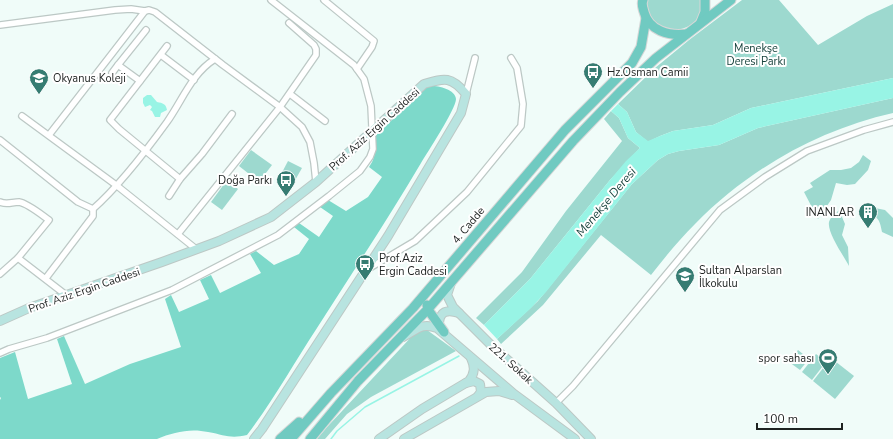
<svg xmlns="http://www.w3.org/2000/svg" width="893" height="439" viewBox="0 0 893 439" font-family="'Nunito Sans',sans-serif">
	<rect width="100%" height="100%" fill="#f0fcf9"/>
	<g fill="#9dd9cf">
		<path d="M647,0H704C703,5 703,11 700,15C690,33 664,35 652,18C648,13 647,6 647,0Z"/>
		<path d="M742,0H779L818,45L867,16L893,4V78L751,108L713,125L673,131L660,136L648,142L636,132L627,112L618,104L655,68L689,40Z"/>
		<path d="M893,98V113C818,130 749,169 695,224C679,240 665,257 651,275L601,235L543,305L501,344L497,339L538,301L632,184L658,160L668,154L679,151L719,145L758,128Z"/>
		<path d="M611,111L619,118L628,138L640,148L610,180L530,279L484,325L476,318L522,272L566,211L622,141L604,119Z"/>
		<path d="M251,150L272,165L259,182L239,166Z"/>
		<path d="M863,155L871,161L868,170L855,184L847,185L836,183L831,200L818,219L804,192L813,187L810,183L830,170H841L851,168L859,162Z"/>
		<path d="M288,161L302,168L290,189L277,182Z"/>
		<path d="M227,180L238,189L222,210L211,202Z"/>
		<path d="M842,208L839,213L843,212L842,217L845,224L842,235L848,247L849,266C844,256 827,233 829,222C831,216 837,212 842,208Z"/>
		<path d="M875,208L885,210L893,218V237L882,232C880,223 880,217 869,214Z"/>
		<path d="M421,330H427L456,351L371,397L347,414L325,439H317L328,426L415,333Z"/>
		<path d="M798,350L809,359L800,370L789,362Z"/>
		<path d="M816,354L826,362L812,380L802,372Z"/>
		<path d="M831,358L854,376L835,399L813,381Z"/>
	</g>
	<path fill="#7dd9ca" d="M428,86C436,85 455,89 456,99C456,109 427,153 421,163C388,219 352,273 317,328C294,363 273,401 247,435C230,439 225,435 208,432C191,428 173,432 157,439H0V400L1,398L0,397V358L15,352L28,399L72,384L57,339L64,336L85,384L130,364L181,347L165,299L171,295L179,312L209,299L200,280L211,275L220,293L261,273L250,254L256,251L274,265L299,254L309,239L294,227L299,223L319,237L333,216L320,207L328,200L346,211L368,197L382,177L369,167C378,155 373,148 376,135Z"/>
	<g fill="#98f4e5">
		<path d="M893,78V98L758,128L719,145L679,151L668,154L658,160L632,184L546,292L530,309L497,339L484,325L530,279L610,180L626,161L640,148L628,138L619,118L611,111L618,104L627,112L636,132L648,141L660,136L673,131L713,125L751,108Z"/>
		<path d="M147,95H151L157,102C163,103 166,104 167,110L161,113L160,117H155L152,111L150,110L152,107L150,105L145,107L143,103V98Z"/>
	</g>
	<g fill="none" stroke-linecap="round" stroke-linejoin="round">
		<path stroke="#98f4e5" stroke-width="1.5" d="M331,439L337,431L365,407L459,356"/>
		<g stroke="#bcc8c5" stroke-width="8">
			<g id="street">
				<path d="M324,0L374,41L372,47L357,69"/>
				<path d="M0,25L115,10L131,9L145,11"/>
				<path d="M167,46L110,120L119,129L180,179"/>
				<path d="M161,55L194,80"/>
				<path d="M112,73L118,65"/>
				<path d="M140,81L118,65L146,30"/>
				<path d="M290,94L325,121"/>
				<path d="M466,94L475,58"/>
				<path d="M22,116L116,185L196,249"/>
				<path d="M49,135L145,11L149,10L155,12L223,65L280,107L302,127L310,142L314,163L316,182"/>
				<path d="M0,140L78,202L93,209"/>
				<path d="M169,196L180,179L202,154L232,114"/>
				<path d="M0,202C7,205 12,202 19,202C27,203 42,215 49,220L18,258L66,295"/>
				<path d="M178,234L280,107L316,55V49L314,45L289,23"/>
				<path d="M368,269L415,241L467,192L521,126L523,104L517,68L511,58"/>
				<path d="M0,274L18,258"/>
				<path d="M46,278L93,216V209C119,186 146,151 167,122C182,101 192,73 215,59"/>
				<path d="M0,353L9,349L47,338L172,290L278,235L329,196L360,171L370,157L373,149L371,106L364,79L354,65L271,0"/>
				<path d="M556,403L573,386L720,210L765,177L807,151L864,130L893,122"/>
			</g>
		</g>
		<g stroke="#bcc8c5" stroke-width="10">
			<g id="secondary">
				<path d="M451,283L447,295L453,307L492,346L556,403L591,439"/>
				<path d="M0,321L29,308L162,262L219,241L271,217L316,182L424,84C445,78 451,76 466,94L461,113L388,236L262,429L254,439"/>
				<path d="M439,325C439,311 447,309 459,313"/>
				<path d="M403,337C417,330 421,322 437,328L514,394L575,439"/>
				<path d="M466,383L474,381L480,384L481,392L478,396"/>
				<path d="M379,439L422,409L469,381C475,373 475,367 471,358"/>
				<path d="M404,439L486,392L499,391L512,395"/>
			</g>
		</g>
		<g stroke="#d6d7d7" stroke-width="11">
			<g id="primary">
				<path d="M643,0C641,4 643,8 644,12C649,31 669,36 686,34"/>
				<path d="M701,22L705,12V0"/>
				<path d="M427,305L429,311L444,332"/>
				<path d="M280,439L299,422"/>
				<path d="M291,439L331,393L413,308L565,130L632,63L641,47L646,18"/>
				<path d="M310,439L358,381L428,309L573,141L620,92L656,58L731,0"/>
			</g>
		</g>
		<use href="#street" stroke="#fff" stroke-width="5.5"/>
		<use href="#secondary" stroke="#b8e4e0" stroke-width="8"/>
		<use href="#primary" stroke="#70cac1" stroke-width="9"/>
	</g>
	<defs>
		<g id="bus-pin" transform="scale(1)"><path d="M0 17L-7.5 6A9.5 9.5 0 1 1 7.5 6Z" fill="#367c72" stroke="#fff"/><path d="M-5-6H5V4H4V6H2V4H-2V6H-4V4H-5ZM-3.5-4V0h7V-4ZM-3.5 1.2v1.5H-2V1.2ZM2 1.2v1.5H3.5V1.2Z" fill="#fff"/></g>
		<g id="school-pin" transform="scale(1)"><path d="M0 17L-7.5 6A9.5 9.5 0 1 1 7.5 6Z" fill="#367c72" stroke="#fff"/><path d="M0-5L7-2L0 1L-7-2ZM-4 1L0 2.5L4 1V4Q0 6-4 4Z" fill="#fff"/></g>
		<g id="building-pin" transform="scale(1)"><path d="M0 17L-7.5 6A9.5 9.5 0 1 1 7.5 6Z" fill="#367c72" stroke="#fff"/><path d="M-4-6H4V6H1V3H-1V6H-4ZM-2.5-4.3h1.7v1.8h-1.7ZM.8-4.3h1.7v1.8H.8ZM-2.5-1h1.7V.8h-1.7ZM.8-1h1.7V.8H.8Z" fill="#fff"/></g>
		<g id="stadium-pin" transform="scale(1)"><path d="M0 17L-7.5 6A9.5 9.5 0 1 1 7.5 6Z" fill="#367c72" stroke="#fff"/><path d="M0-5a6.5 5 0 1 0 0 10a6.5 5 0 1 0 0-10ZM-3.5-1.8h7v3.6h-7Z" fill="#fff"/></g>
	</defs>
	<g fill-rule="evenodd">
		<use href="#bus-pin" x="593" y="72"/>
		<use href="#school-pin" x="39" y="78"/>
		<use href="#bus-pin" x="286" y="180"/>
		<use href="#building-pin" x="868" y="212"/>
		<use href="#bus-pin" x="365" y="264"/>
		<use href="#school-pin" x="685" y="276"/>
		<use href="#stadium-pin" x="828" y="358"/>
	</g>
	<g text-anchor="middle" stroke-width="4" stroke-linejoin="round" paint-order="stroke">
		<g font-size="11" fill="#18433d" stroke="#fff">
			<text x="756" y="52">Menekşe<tspan x="756" dy="13">Deresi Parkı</tspan></text>
		</g>
		<g font-size="11" fill="#1e2221" stroke="#fff" text-anchor="start">
			<text x="607" y="76">Hz.Osman Camii</text>
			<text x="53" y="82">Okyanus Koleji</text>
			<text x="272" y="184" text-anchor="end">Doğa Parkı</text>
			<text x="854" y="216" text-anchor="end">INANLAR</text>
			<text x="379" y="262">Prof.Aziz<tspan x="379" dy="13">Ergin Caddesi</tspan></text>
			<text x="699" y="274">Sultan Alparslan<tspan x="699" dy="13">İlkokulu</tspan></text>
			<text x="814" y="362" text-anchor="end">spor sahası</text>
		</g>
		<g font-size="11" fill="#1e2221" stroke="#fff">
			<text transform="translate(374 129) rotate(-42)" y="4">Prof. Aziz Ergin Caddesi</text>
			<text transform="translate(468 225) rotate(-50)" y="4">4. Cadde</text>
			<text transform="translate(84 290) rotate(-19)" y="4">Prof. Aziz Ergin Caddesi</text>
			<text transform="translate(511 363) rotate(42)" y="4">221. Sokak</text>
		</g>
		<g font-size="12" font-style="italic" fill="#103c36" stroke="#fff">
			<text transform="translate(606 202) rotate(-50)" y="4">Menekşe Deresi</text>
		</g>
	</g>
	<path d="M757 423v6h85v-6" fill="none" stroke="#1e2221" stroke-width="2"/>
	<text x="763" y="423" font-size="12" fill="#1e2221" stroke="#ffffff" stroke-width="3" paint-order="stroke">100 m</text>
</svg>
